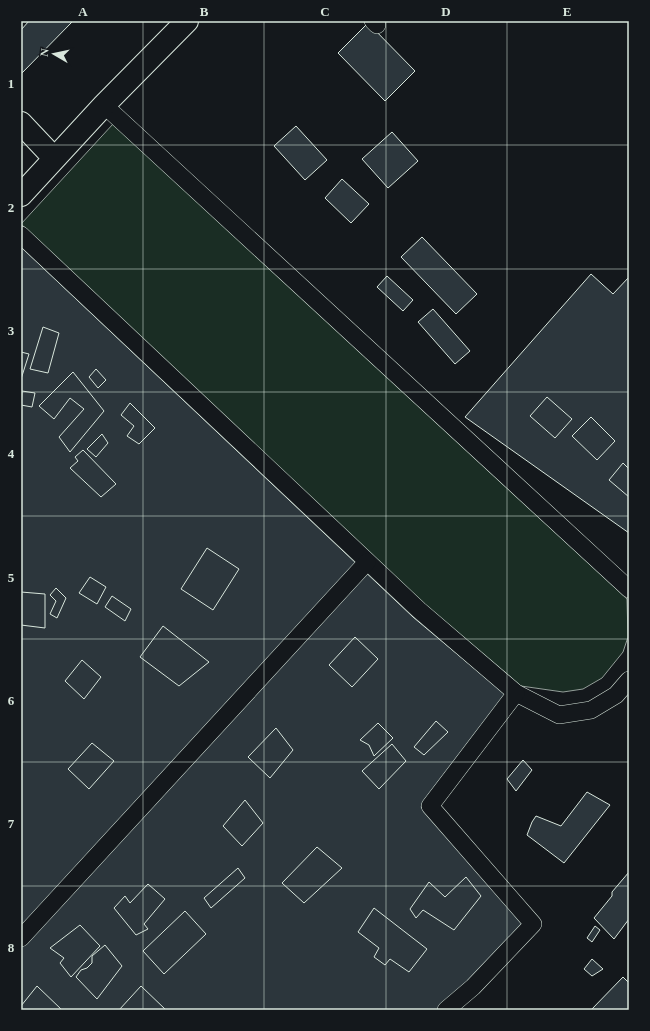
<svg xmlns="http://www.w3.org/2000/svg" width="650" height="1031" viewBox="0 0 650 1031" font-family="'Times New Roman',serif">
	<rect width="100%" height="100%" fill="#14181c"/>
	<path fill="#1a2d24" stroke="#939e99" d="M113,124L627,599L628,637L623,652L602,678L583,689L563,692L521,686L424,604L21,224Z"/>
	<g fill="#2c363c" stroke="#d8e6dc">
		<path d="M29,21H71L72,22L21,74V30Z"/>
		<path d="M368,23L415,71L385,101L338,53Z"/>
		<path d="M296,126L327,160L305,180L274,146Z"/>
		<path d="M392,132L418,161L388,188L362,159Z"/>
		<path d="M342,179L369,204L351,223L325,198Z"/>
		<path d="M422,237L477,294L456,314L401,257Z"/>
		<path d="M21,247L413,617L506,695L421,807L524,924L468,982L436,1010H21Z"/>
		<path d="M591,274L613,294L629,277V533L465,417Z"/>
		<path d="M387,276L413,300L403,311L377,287Z"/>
		<path d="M433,309L470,351L455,364L418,322Z"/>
		<path d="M43,327L59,333L48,373L30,369Z"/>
		<path d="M21,352L29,354L21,379Z"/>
		<path d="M96,369L106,380L98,388L89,377Z"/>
		<path d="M73,372L104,411L70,452L59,437L84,409L70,398L54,419L39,406Z"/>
		<path d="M22,391L35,393L32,407L21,405Z"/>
		<path d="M547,397L572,419L555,438L530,416Z"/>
		<path d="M130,403L155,428L139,444L127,436L134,426L121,415Z"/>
		<path d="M591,417L615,441L597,460L572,436Z"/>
		<path d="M102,434L108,443L96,457L87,449Z"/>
		<path d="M83,450L116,484L101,497L70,468L78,461L75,457Z"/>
		<path d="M623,463L629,469V497L609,480Z"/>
		<path d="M207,548L239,569L213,610L181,589Z"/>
		<path d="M90,577L106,587L97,604L79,593Z"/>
		<path d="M56,588L66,598L57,618L50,614L56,601L50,595Z"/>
		<path d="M21,592L45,594V628L21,625Z"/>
		<path d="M112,596L131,609L125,621L105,607Z"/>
		<path d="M163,626L209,662L179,686L140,657Z"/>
		<path d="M355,637L378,659L352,687L329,665Z"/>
		<path d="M82,660L101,677L84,699L65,681Z"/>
		<path d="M436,721L448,732L424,755L414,747Z"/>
		<path d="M378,723L393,738L374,756L369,745L360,740Z"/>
		<path d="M276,728L293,750L270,778L248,757Z"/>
		<path d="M92,743L114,761L89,789L68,769Z"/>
		<path d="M392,744L406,761L379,789L362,771Z"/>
		<path d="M523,760L532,770L516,791L507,779Z"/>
		<path d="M587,792L610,805L564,863L527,835L532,822L536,816L561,826Z"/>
		<path d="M245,800L263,823L242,846L223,826Z"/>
		<path d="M317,847L342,868L304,903L282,883Z"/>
		<path d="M238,868L245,878L211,908L204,898Z"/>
		<path d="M629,872V919L614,939L594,918L612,896V892Z"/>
		<path d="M466,877L481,896L454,930L423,910L416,918L410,909L429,882L445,897Z"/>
		<path d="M148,884L165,899L144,924L148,929L136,935L114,908L125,896L130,903Z"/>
		<path d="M374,908L427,949L409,972L390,959L385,965L374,957L379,948L358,932Z"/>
		<path d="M185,911L206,934L164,974L143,951Z"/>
		<path d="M80,925L100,946L71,977L60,963L64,958L50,948Z"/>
		<path d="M595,926L600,930L592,942L587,938Z"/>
		<path d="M105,945L122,966L97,999L76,977L81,970L87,968L92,963V956Z"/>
		<path d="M592,959L603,969L592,976L584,969Z"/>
		<path d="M623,977L629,983V1010H591Z"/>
		<path d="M37,986L62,1010H21V1006Z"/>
		<path d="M141,986L166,1010H119Z"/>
	</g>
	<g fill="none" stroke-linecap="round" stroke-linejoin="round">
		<g stroke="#d8e6dc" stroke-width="18">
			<g id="street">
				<path d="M373,21L377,25"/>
				<path d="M104,105L629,589"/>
				<path d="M21,235L419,610L516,693L559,715L591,710L616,695L629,680"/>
				<path d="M21,938L367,562"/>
				<path d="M446,1010L473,987L533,924L430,806L516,693"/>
			</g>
		</g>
		<g stroke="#d8e6dc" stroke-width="24">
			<path id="secondary" d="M21,123L54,158"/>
		</g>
		<g stroke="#d8e6dc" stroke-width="24">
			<path id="highway" d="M21,195L104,105L187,21"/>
		</g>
		<use href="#street" stroke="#14181c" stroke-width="17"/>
		<use href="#secondary" stroke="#14181c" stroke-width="22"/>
		<use href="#highway" stroke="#14181c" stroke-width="22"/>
	</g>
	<path fill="none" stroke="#d8e6dc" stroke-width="1" stroke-opacity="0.55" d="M143,21V1010M264,21V1010M386,21V1010M507,21V1010M21,145H629M21,269H629M21,392H629M21,516H629M21,639H629M21,762H629M21,886H629"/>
	<rect width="650" height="1031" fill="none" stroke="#14181c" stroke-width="44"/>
	<g transform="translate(54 54) rotate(279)" stroke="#14181c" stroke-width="3" paint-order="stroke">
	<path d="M0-3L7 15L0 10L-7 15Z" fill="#d8e6dc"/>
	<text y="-6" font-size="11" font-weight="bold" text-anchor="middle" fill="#d8e6dc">N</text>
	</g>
	<rect x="22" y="22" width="606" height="987" fill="none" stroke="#d8e6dc" stroke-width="1.5"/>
	<g font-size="13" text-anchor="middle" font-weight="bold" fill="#d8e6dc">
		<text x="83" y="16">A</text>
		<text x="204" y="16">B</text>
		<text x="325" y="16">C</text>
		<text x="446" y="16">D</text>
		<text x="567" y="16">E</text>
		<text x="11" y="88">1</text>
		<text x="11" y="212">2</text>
		<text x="11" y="335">3</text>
		<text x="11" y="458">4</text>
		<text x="11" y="582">5</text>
		<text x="11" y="705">6</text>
		<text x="11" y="828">7</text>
		<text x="11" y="952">8</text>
	</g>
</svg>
